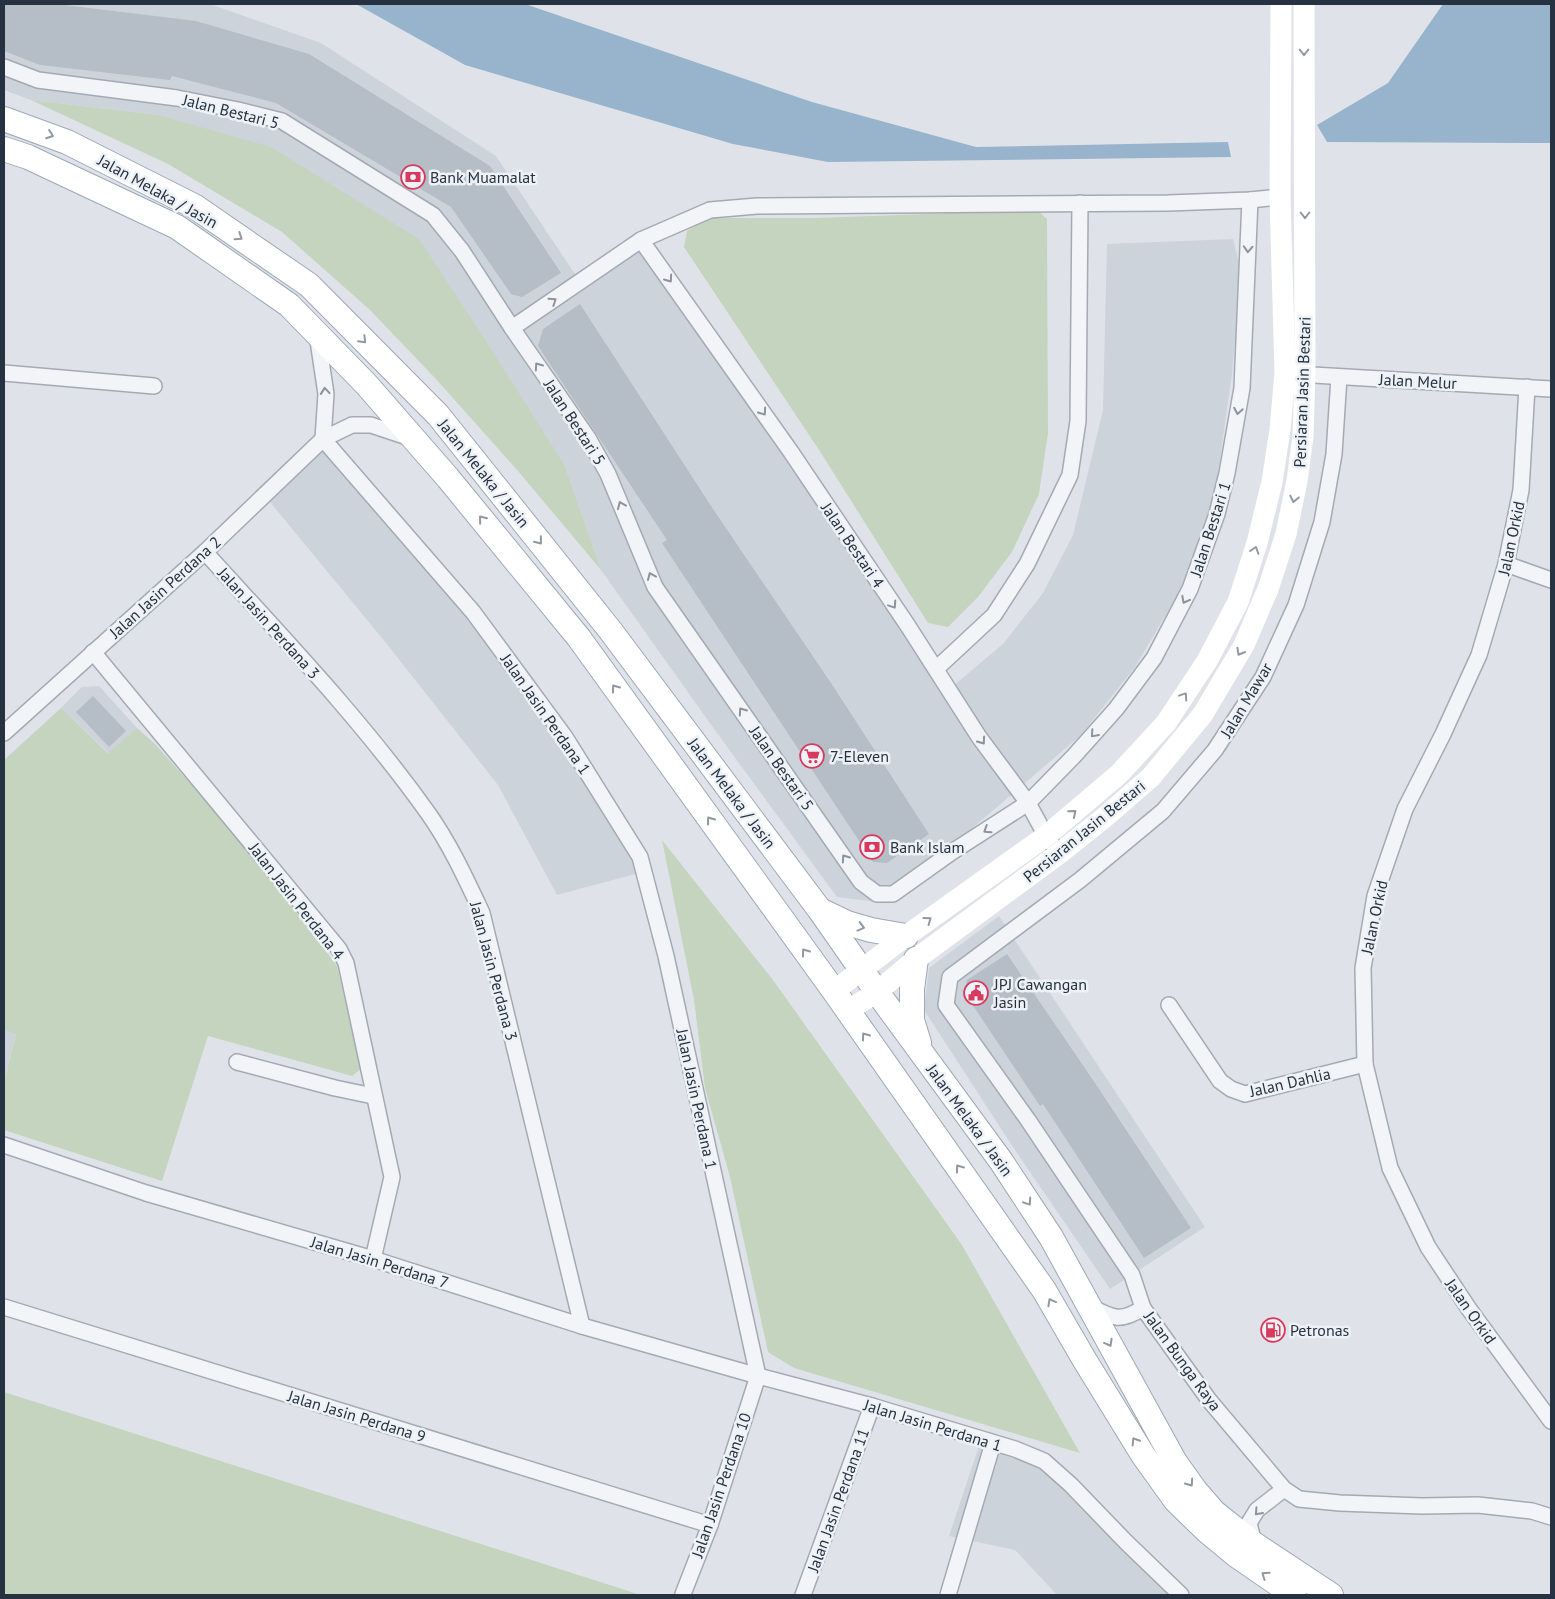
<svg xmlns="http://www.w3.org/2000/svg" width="1555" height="1599" viewBox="0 0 1555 1599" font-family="'PT Sans',sans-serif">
	<rect width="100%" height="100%" fill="#dfe3e9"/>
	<g fill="#ccd3db">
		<path d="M4,4H210L321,43L496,156L577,277L645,230L947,691L1003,644L1043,593L1073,535L1103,410L1107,244L1233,239L1241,272L1232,374L1215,493L1183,586L1135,667L1081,735L885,903L837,897L717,733L601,570L565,466L158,115L31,100L4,90Z"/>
		<path d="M323,445L480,619L616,819L639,873L557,895L498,785L386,643L270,502Z"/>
		<path d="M99,686L137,728L109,753L61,708L82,687Z"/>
		<path d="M999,916L1205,1227L1110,1289L1015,1150L924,1010L929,968Z"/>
		<path d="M4,1030L16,1033L4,1082Z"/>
		<path d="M979,1446L1038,1466L1069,1493L1168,1595H1057L1015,1550L949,1536Z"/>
	</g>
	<g fill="#c5d4bf">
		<path d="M31,100L158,115L271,147L419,239L486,341L565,466L601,570L518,471L435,378L370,310L282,232L168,164Z"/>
		<path d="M1037,210L1047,219L1048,433L1039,494L1012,552L978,597L948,627L928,623L821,453L684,247L687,231L708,218H814Z"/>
		<path d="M61,708L108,753L137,728L155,744L249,849L337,966L361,1069L352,1076L208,1036L162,1181L4,1130V1082L16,1034L4,1030V760Z"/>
		<path d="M662,840L773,980L962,1245L1080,1453L794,1368L768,1352L730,1177L705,1088L694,1000Z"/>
		<path d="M4,1392L641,1595H4Z"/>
	</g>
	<g fill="#97b4cc">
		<path d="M356,4H525L812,102L976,147L1228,142L1231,157L828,162L733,144L465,65Z"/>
		<path d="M1443,4H1551V143L1327,142L1317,125L1388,83Z"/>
	</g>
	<g fill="#b5bdc6">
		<path d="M4,4H56L196,21L309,54L490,166L561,273L522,297L511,294L451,207L276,103L172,76L170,80L40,65L4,51Z"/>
		<path d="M580,304L713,509L831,683L929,834L887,863L873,862L662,543L667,540L538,346L543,329Z"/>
		<path d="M93,696L126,731L109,747L76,712Z"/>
		<path d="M1007,954L1095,1083L1191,1228L1144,1258L1043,1104L1040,1106L964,992L967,980Z"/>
	</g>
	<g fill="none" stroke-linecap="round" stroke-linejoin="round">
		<g stroke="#a4aab3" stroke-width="18">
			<g id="street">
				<path d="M4,67L38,80L177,98L238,110L282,121L433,215L462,251L512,328L588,438L608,474L655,587L861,882L877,894H893L952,852L1028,803L1074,756L1116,709L1154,658L1190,589L1217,514L1227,473L1242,388L1250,200"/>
				<path d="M641,240L791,452L908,626L979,737L1028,803L1046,836L1052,844"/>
				<path d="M512,328L641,240L710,210L757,206L1168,203L1250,200L1280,197"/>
				<path d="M317,334L326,394L323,439"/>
				<path d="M4,373L154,386"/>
				<path d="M1296,374L1551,389"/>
				<path d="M1339,377L1334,454L1322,522L1296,605L1263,677L1215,750L1163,811L1080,880L950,977L946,1005L1028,1120L1132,1275L1143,1308L1209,1400L1284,1489L1299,1499L1340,1503L1422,1506L1478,1505L1532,1511L1551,1517"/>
				<path d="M1527,387L1521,490L1506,564L1479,655L1443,734L1405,809L1375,896L1363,968L1365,1064L1390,1168L1428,1247L1469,1309L1551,1421"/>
				<path d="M323,439L473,612L565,737L640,857L666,956L758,1376"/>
				<path d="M205,552C282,637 361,719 428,813C450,844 466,879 482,913L582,1326"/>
				<path d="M1506,564L1551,580"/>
				<path d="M93,652L339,949L346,963L392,1177L373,1259"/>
				<path d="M936,669L994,615L1027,564L1070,475L1078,421L1080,203"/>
				<path d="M4,733L205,552L323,439L352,425H371L410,438"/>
				<path d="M1169,1005L1220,1081L1231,1089L1245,1094L1365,1064"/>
				<path d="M237,1062L335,1088L373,1096"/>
				<path d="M4,1145L146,1193L373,1259L582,1326L758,1376L872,1406L1015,1449L1044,1461L1071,1485L1126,1542L1181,1595"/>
				<path d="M4,1307L710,1525"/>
				<path d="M1091,1307C1114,1319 1121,1322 1143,1308"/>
				<path d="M1254,1544L1249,1523L1257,1510L1284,1489"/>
				<path d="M683,1594L710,1525L758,1376"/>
				<path d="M803,1595L872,1406"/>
				<path d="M948,1595L993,1443"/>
			</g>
		</g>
		<g stroke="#9da8b6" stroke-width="26">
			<g id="primary">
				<path d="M4,119L67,142L194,206L309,285L438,415L610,630L819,909L877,992L1001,1161L1051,1237L1175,1462L1195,1490L1214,1512L1254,1544L1331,1595"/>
				<path d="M4,149L28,157L177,227L289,305L366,384L448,478L579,638L834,991L1044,1290L1084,1359L1143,1455L1176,1501L1207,1531L1236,1555L1294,1595"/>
				<path d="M820,910L847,923L871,930L906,936"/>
				<path d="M916,959L912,989V1020L919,1043"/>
			</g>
		</g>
		<use href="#street" stroke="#f2f4f7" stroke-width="15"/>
		<g stroke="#fff" stroke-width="21">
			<path d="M834,991L906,936L1046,836L1119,774L1166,723L1207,661L1238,602L1257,543L1272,482L1280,430L1285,373L1280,197L1281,4"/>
			<path d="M847,1011L877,992L916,959L1060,853L1105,817L1151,777L1203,714L1244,645L1268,589L1286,534L1297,481L1303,436L1305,374L1304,4"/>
		</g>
		<use href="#primary" stroke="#fff" stroke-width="24"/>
	</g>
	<defs><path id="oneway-chevron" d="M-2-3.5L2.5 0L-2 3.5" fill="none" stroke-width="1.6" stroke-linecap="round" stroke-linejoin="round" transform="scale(1.25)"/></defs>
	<g stroke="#9298a0">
		<use href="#oneway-chevron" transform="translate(1304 52) rotate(90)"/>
		<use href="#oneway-chevron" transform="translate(50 135) rotate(20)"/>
		<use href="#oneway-chevron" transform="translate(1305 215) rotate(90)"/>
		<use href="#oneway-chevron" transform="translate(239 237) rotate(34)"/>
		<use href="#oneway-chevron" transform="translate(363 340) rotate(45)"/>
		<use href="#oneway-chevron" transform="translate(1294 499) rotate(102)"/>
		<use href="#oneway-chevron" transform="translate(482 519) rotate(-129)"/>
		<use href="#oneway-chevron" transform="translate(539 541) rotate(51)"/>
		<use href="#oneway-chevron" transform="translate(1255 550) rotate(-72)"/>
		<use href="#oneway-chevron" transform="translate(1240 652) rotate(120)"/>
		<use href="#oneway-chevron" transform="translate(615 688) rotate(-126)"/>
		<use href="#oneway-chevron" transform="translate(1184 696) rotate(-56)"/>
		<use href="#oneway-chevron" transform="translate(1073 813) rotate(-40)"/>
		<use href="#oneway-chevron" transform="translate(710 820) rotate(-126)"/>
		<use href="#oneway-chevron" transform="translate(928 920) rotate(-36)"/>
		<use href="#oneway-chevron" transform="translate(861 927) rotate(15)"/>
		<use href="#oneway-chevron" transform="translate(805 952) rotate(-126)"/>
		<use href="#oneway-chevron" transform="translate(865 1036) rotate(-126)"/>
		<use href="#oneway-chevron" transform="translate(959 1168) rotate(-126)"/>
		<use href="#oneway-chevron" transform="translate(1028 1202) rotate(56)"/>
		<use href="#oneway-chevron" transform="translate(1051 1302) rotate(-119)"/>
		<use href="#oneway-chevron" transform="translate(1109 1343) rotate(61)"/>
		<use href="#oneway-chevron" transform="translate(1135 1441) rotate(-122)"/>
		<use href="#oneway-chevron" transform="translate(1190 1483) rotate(55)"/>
		<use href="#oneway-chevron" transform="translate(1265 1575) rotate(-145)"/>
	</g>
	<g stroke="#8c939c">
		<use href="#oneway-chevron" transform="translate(1248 249) rotate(93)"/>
		<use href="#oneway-chevron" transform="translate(669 279) rotate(55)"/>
		<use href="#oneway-chevron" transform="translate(553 301) rotate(-34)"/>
		<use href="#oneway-chevron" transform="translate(538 366) rotate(-125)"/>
		<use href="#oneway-chevron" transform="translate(325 391) rotate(-95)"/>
		<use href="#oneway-chevron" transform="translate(1238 411) rotate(100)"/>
		<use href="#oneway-chevron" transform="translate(763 412) rotate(55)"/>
		<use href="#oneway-chevron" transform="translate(621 505) rotate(-113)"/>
		<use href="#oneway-chevron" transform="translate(651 576) rotate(-113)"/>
		<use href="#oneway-chevron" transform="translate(1185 600) rotate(118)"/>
		<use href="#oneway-chevron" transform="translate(893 605) rotate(56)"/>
		<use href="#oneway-chevron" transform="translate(742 711) rotate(-125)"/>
		<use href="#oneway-chevron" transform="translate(1094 734) rotate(131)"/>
		<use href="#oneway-chevron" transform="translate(982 741) rotate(54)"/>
		<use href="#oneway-chevron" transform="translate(987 830) rotate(147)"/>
		<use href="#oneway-chevron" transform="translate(845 858) rotate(-125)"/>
		<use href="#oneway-chevron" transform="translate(1258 1512) rotate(132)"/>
	</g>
	<defs>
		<g id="bank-ring" transform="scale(1.25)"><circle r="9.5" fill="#eef2f6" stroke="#d73a5c" stroke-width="1.5"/><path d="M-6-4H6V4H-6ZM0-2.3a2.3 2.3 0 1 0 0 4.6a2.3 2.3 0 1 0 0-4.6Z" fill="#d73a5c"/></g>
		<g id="supermarket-ring" transform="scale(1.25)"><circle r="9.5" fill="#eef2f6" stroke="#d73a5c" stroke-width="1.5"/><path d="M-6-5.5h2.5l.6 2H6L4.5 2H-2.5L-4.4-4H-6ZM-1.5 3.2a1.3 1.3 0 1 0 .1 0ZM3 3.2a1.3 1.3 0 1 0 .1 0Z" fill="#d73a5c"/></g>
		<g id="civic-ring" transform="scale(1.25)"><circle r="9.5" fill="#eef2f6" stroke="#d73a5c" stroke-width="1.5"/><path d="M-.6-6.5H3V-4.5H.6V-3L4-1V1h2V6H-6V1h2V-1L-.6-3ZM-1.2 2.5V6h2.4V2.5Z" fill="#d73a5c"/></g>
		<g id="fuel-ring" transform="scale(1.25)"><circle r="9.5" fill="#eef2f6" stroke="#d73a5c" stroke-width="1.5"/><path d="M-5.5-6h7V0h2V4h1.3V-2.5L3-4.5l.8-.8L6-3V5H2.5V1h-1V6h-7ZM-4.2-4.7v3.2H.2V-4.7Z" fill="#d73a5c"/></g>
	</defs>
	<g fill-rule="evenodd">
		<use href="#bank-ring" x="413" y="177"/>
		<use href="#supermarket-ring" x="812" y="756"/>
		<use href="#bank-ring" x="872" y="847"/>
		<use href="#civic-ring" x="976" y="993"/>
		<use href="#fuel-ring" x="1273" y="1330"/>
	</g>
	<g text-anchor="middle" stroke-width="5" stroke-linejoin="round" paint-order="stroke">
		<g font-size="16" fill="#263241" stroke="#eef2f6">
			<text transform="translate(231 111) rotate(14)" y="6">Jalan Bestari 5</text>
			<text transform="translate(158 191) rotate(29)" y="6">Jalan Melaka / Jasin</text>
			<text transform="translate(1418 381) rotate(3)" y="6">Jalan Melur</text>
			<text transform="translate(1302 392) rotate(-88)" y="6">Persiaran Jasin Bestari</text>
			<text transform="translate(575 422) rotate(57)" y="6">Jalan Bestari 5</text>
			<text transform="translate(484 473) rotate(51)" y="6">Jalan Melaka / Jasin</text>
			<text transform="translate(1210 529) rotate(-72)" y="6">Jalan Bestari 1</text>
			<text transform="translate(1511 538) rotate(-78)" y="6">Jalan Orkid</text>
			<text transform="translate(853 545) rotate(56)" y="6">Jalan Bestari 4</text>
			<text transform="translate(165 587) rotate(-42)" y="6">Jalan Jasin Perdana 2</text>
			<text transform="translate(269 623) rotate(48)" y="6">Jalan Jasin Perdana 3</text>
			<text transform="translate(1246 700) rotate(-59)" y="6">Jalan Mawar</text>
			<text transform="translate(546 714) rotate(55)" y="6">Jalan Jasin Perdana 1</text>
			<text transform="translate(782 768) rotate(55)" y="6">Jalan Bestari 5</text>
			<text transform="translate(732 793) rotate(53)" y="6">Jalan Melaka / Jasin</text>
			<text transform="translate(1084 831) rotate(-39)" y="6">Persiaran Jasin Bestari</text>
			<text transform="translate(297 901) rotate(52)" y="6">Jalan Jasin Perdana 4</text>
			<text transform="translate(1374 917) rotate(-78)" y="6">Jalan Orkid</text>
			<text transform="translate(494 971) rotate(75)" y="6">Jalan Jasin Perdana 3</text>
			<text transform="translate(1290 1082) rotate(-13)" y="6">Jalan Dahlia</text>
			<text transform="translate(697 1099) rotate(78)" y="6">Jalan Jasin Perdana 1</text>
			<text transform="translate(970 1120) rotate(54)" y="6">Jalan Melaka / Jasin</text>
			<text transform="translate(380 1262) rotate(17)" y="6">Jalan Jasin Perdana 7</text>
			<text transform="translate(1471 1311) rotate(55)" y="6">Jalan Orkid</text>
			<text transform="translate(1183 1361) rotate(54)" y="6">Jalan Bunga Raya</text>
			<text transform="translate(357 1416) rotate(17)" y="6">Jalan Jasin Perdana 9</text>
			<text transform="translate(933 1425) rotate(17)" y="6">Jalan Jasin Perdana 1</text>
			<text transform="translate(721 1485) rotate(-71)" y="6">Jalan Jasin Perdana 10</text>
			<text transform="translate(838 1500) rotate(-70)" y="6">Jalan Jasin Perdana 11</text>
		</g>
		<g font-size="16" fill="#263241" stroke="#eef2f6" text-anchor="start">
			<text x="430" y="183">Bank Muamalat</text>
			<text x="830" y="762">7-Eleven</text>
			<text x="890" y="853">Bank Islam</text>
			<text x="994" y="990">JPJ Cawangan<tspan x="994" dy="18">Jasin</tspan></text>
			<text x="1290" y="1336">Petronas</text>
		</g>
	</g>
	<rect width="1555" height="1599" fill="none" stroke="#263241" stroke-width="10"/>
</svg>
